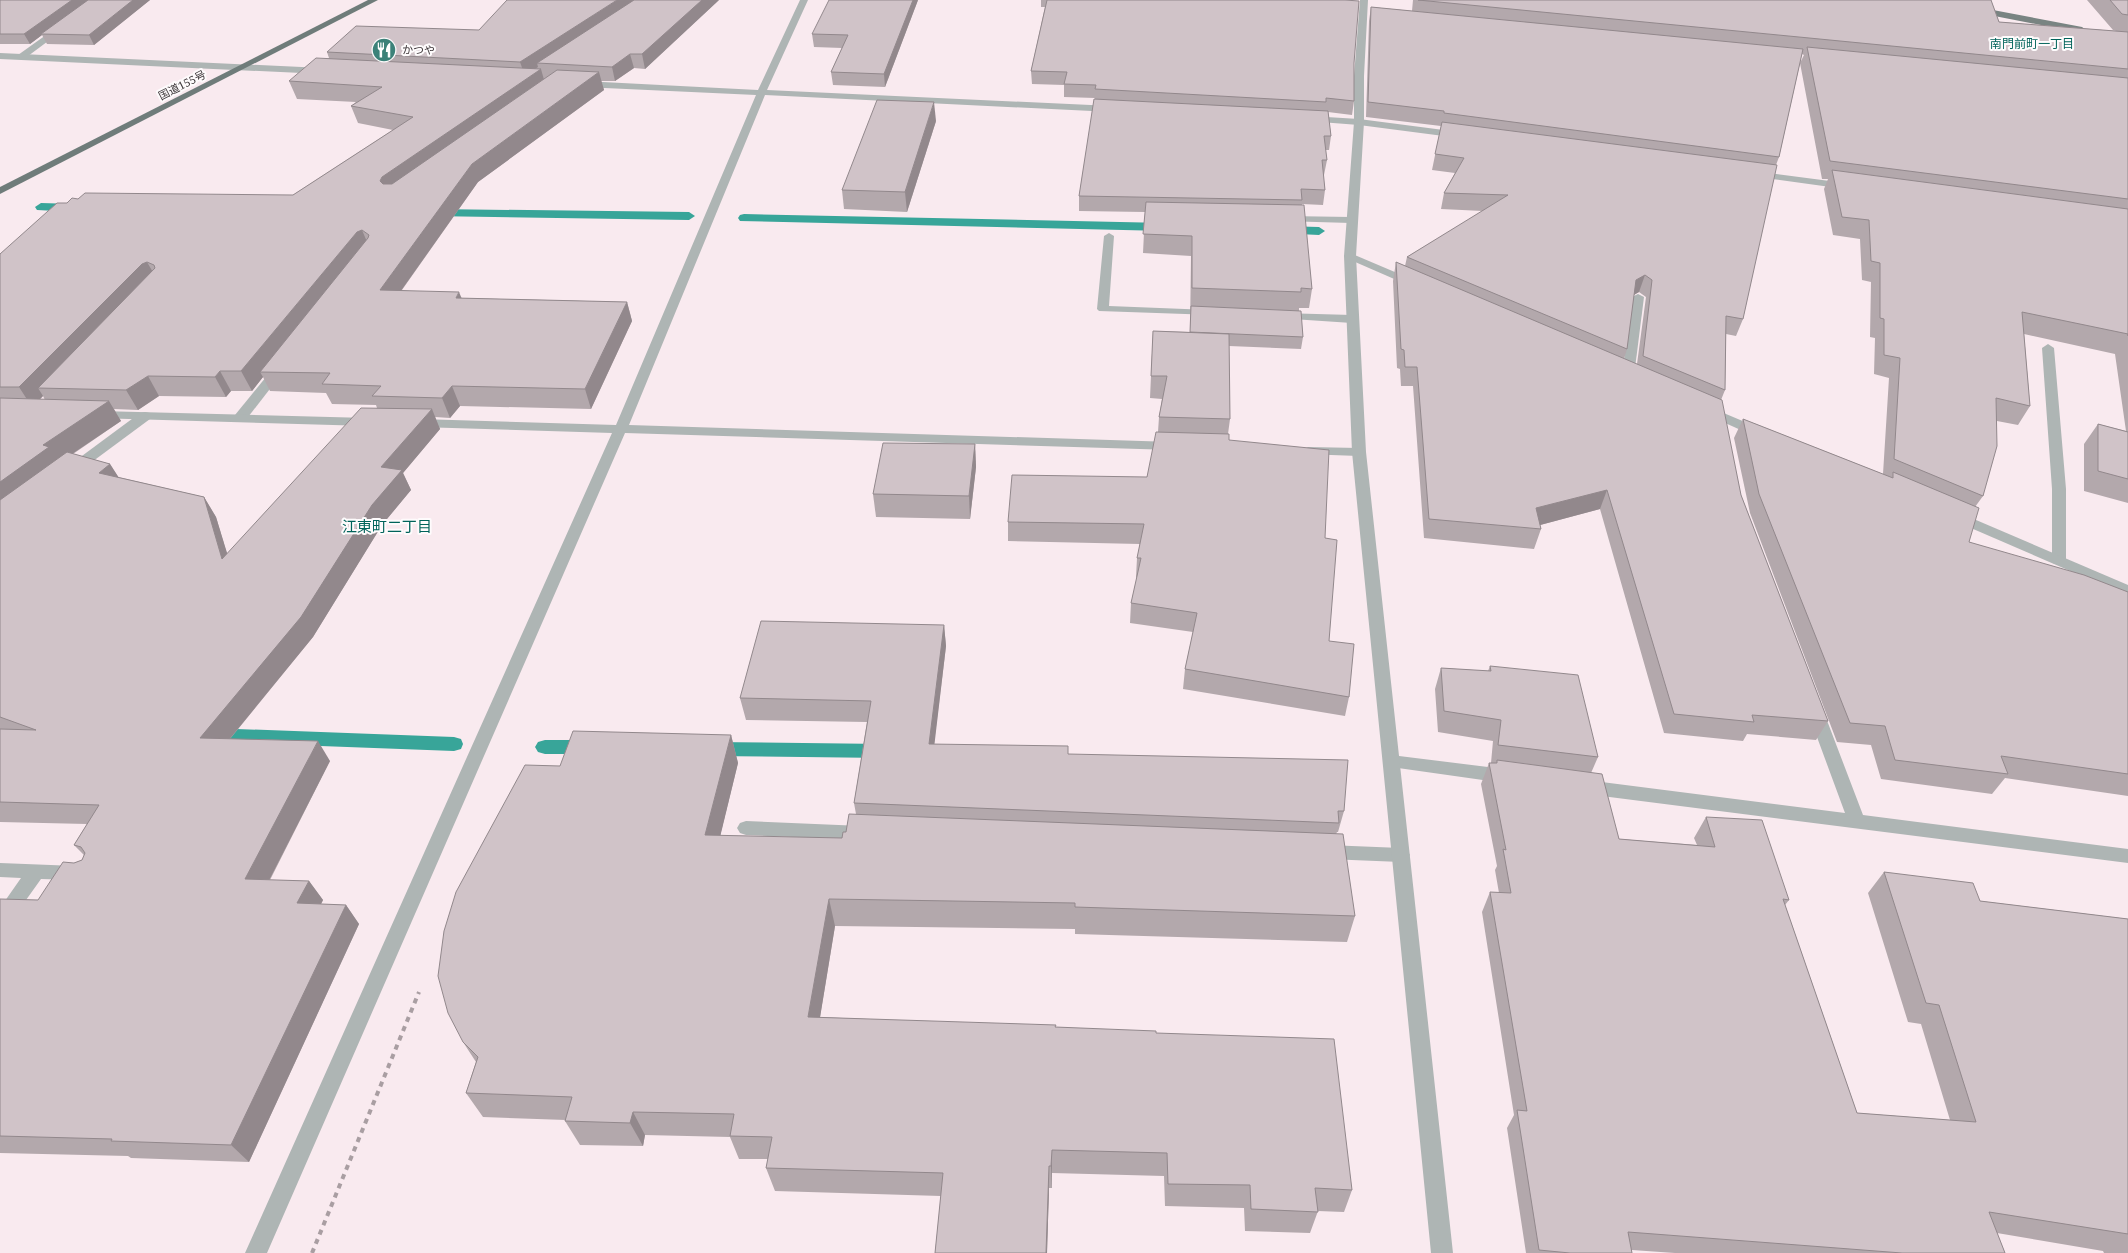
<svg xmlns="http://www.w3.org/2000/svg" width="2128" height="1253" viewBox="0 0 2128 1253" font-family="'Noto Serif','Noto Sans JP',serif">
	<rect width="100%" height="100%" fill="#f9eaef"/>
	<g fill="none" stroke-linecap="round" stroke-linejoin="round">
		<g fill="#38a599" fill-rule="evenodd">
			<path d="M41,203L75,204L81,208L75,212L37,210L35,207Z"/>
			<path d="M434,209L689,212L695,216L689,220L430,216L428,213L430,210Z"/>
			<path d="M744,214L1166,223L1172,227L1166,231L740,221L738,218L740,215Z"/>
			<path d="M1282,226L1319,227L1325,231L1319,235L1278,233L1276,230Z"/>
			<path d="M210,728L454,737L461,739L463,744L461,749L454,751L210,742L203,740L201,735L203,730Z"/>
			<path d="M545,740H590L597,742L600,747L597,752L590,754H545L538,752L535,747L538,742Z"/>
			<path d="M711,742L885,744L892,746L895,751L892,756L885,758L711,756L704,754L701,749L704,744Z"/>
		</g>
		<path stroke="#a99ea2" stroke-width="4" stroke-dasharray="5 5" stroke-linecap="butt" d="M312,1253L419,992"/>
		<g fill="#aeb5b4" fill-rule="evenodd">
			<path d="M60,25L63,26V30L24,59H18V55Z"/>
			<path d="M1286,216L1351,217L1356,220L1351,223L1282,221L1281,219L1282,217Z"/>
			<path d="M1109,233L1114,236L1109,306L1210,310L1216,313L1214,315L1099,311L1097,309L1104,236Z"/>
			<path d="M1638,294L1644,297L1634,376L1628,380L1622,376L1632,297Z"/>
			<path d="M1281,313L1352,315L1358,319L1352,323L1277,318L1275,316Z"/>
			<path d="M2048,344L2054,348L2066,489V561L2064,564H2054L2052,561V489L2042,348Z"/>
			<path d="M279,365L283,366L285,369L283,372L245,421H235L234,418L235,415L275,366Z"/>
			<path d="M145,412L150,413L151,416L150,419L77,473H67L65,470L67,467L140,413Z"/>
			<path d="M746,821L862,826L868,828L871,833L868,838L862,840L746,835L740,833L737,828L740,823Z"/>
			<path d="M1327,845L1401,848L1407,850L1410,855L1407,860L1401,862L1327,859L1321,857L1318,852L1321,847Z"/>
			<path d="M0,863L76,866L82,868L85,873L82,878L76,880L41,879L6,928L0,930V908L21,878L0,877Z"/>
		</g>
		<g fill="#aeb5b4" fill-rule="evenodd">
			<path d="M800,0H808L767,90L1112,106L1117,109L1112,112L765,95L629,425L1173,442L1180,446L1173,450L625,433L267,1253H245L612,433L419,427L413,423L419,419L616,425L756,95L583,87L578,84L583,81L758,90Z"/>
			<path d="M0,53L323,68L328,71L323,74L0,59Z"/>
			<path d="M1310,116L1359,119L1459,132L1464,135L1459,138L1359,125L1307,121V117Z"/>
			<path d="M1754,171L1845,183L1850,186L1845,189L1750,176V172Z"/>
			<path d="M1350,253L1416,281L1418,283L1416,285H1408L1346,258L1344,256Z"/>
			<path d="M1707,406L1764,430L1765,433L1764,436H1754L1703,413L1701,410L1703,407Z"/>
			<path d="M99,411L368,418L374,422L368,426L95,418L93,415L95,412Z"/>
			<path d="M1308,447L1359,448L1366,452L1359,456L1303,454L1301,451Z"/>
			<path d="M1955,511L2128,585V596L1950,519L1948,516L1950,513Z"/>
			<path d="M1815,704L1821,706L1823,710L1863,815L2128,849V863L1586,794L1580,792L1578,787L1580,782L1586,780L1845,813L1807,710L1809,706Z"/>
			<path d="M1391,755L1504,769L1510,771L1512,776L1510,781L1504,783L1391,767L1385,766L1383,761L1385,756Z"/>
		</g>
		<path fill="#aeb5b4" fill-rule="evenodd" d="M1360,0H1368L1364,76V122L1356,256L1366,452L1453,1253H1431L1352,452L1344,256L1354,122V76Z"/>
		<path fill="#798482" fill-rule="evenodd" d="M1977,7L2082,27L2086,30L2082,33L1974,12V8Z"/>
		<path fill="#6f7c7a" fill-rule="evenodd" d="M368,0H378L0,194V187Z"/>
	</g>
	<g fill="#b3a8ac" fill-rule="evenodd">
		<path d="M0,0H150L94,45L47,44L42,35L30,44H0Z"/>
		<path d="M719,0L645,69L634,68L615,81H601L604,90L478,182L402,290L462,298L627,302L632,321L591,409L460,406L450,418L435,417L440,429L403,473L411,490L382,525L313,637L230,739L330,761L270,880L309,881L323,900L321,904L346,905L359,924L249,1162L131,1158L128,1156L0,1153V899L38,900L74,863L82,860L84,855L74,845L87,824L0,822V254L67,203L78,199L293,195L393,130L358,123L351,106L356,102L297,99L289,81L329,58L327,52L479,30ZM263,377L270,391L326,393L332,404L376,405L377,408L227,554L216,517L204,497L118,477L110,464L73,454L121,421L114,409L138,410L159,396L226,397L231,391H252ZM43,396L45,400L40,399Z"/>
		<path d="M918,0L885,87L833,85L831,72L842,48L814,47L812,34Z"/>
		<path d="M1041,0H1345L1354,63V101L1352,115L1328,112L1331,136L1329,150H1325L1327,160L1324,175L1323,174L1325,190L1323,205L1302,204L1312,289L1309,308H1299V311L1303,337L1301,349L1229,346L1230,419L1228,434L1229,440L1325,538L1329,641L1349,697L1345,716L1183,689L1185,669L1193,632L1130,623L1131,603L1137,578L1136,577L1137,558L1140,544L1008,541V522L1147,477L1158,432L1159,417L1162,399L1150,398L1153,331L1190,332L1191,256L1143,253L1145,212L1079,211V196L1095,98L1064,97V85L1032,84L1031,71L1045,7H1041Z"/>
		<path d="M1413,0H1991L1999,22L2116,31L2113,30L2087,0H2128V503L2084,491V444L2098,424L2126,431L2115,354L2024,334L2030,406L2018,425L1997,421L1983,496L1975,507L1969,542L2128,592V796L2005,778L1992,794L1881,779L1871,745L1837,742L1750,513L1734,438L1743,419L1883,474L1889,378L1874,374L1875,338L1870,337L1871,282L1862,280L1860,239L1833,235L1824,189L1828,179H1822L1800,63L1804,55L1802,54L1779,157L1776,165L1743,319L1736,336L1726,334L1725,390L1721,400L1741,495L1828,721L1816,740L1747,734L1743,741L1664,733L1600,509L1540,525L1541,529L1534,549L1424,538L1413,386H1401L1400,369L1397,368L1393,281L1396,262L1405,266L1407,257L1483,211L1441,209L1444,193L1455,173L1432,170L1441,126L1366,117L1369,21L1371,7L1412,11ZM1639,292L1646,297L1637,364L1624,359L1627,349L1634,295Z"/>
		<path d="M936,121L907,212L844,209L842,190Z"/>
		<path d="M975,444L976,467L970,519L876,517L873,494Z"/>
		<path d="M944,625L946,646L934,744L1068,754L1344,811L1338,832H1337L1336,834L1355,916L1347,942L1075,934V929L835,926L820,1017L1056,1027L1156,1033L1352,1190L1344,1212L1318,1211L1310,1233L1245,1231L1244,1208L1165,1206L1164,1176L1052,1173V1188H1049L1047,1253H935L941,1196L775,1191L766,1168L768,1159H739L730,1137L645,1135L643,1146L580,1145L565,1121L566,1120L483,1117L466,1093L476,1062L463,1042L560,766L731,735L738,763L720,836L842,838L856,814L854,803L867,722L746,720L740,698Z"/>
		<path d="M1490,666L1598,757L1591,773L1619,839L1697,845L1694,838L1706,817L1789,900L1785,905L1857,1113L1950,1120L1921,1024L1908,1022L1868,893L1884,872L1980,901L2128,919V1253H2104L2103,1251L1997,1233L2005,1253H1675L1632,1250V1253H1526L1507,1128L1514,1115L1482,912L1490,892L1499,893L1495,870L1497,866L1481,784L1489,763H1491L1493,741L1438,732L1435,689L1441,668L1488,671Z"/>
	</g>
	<g fill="#92888c">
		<path d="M72,0H91L41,34L42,35L30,44L24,34Z"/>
		<path d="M133,0H150L94,45L89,35Z"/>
		<path d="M617,0H641L537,63L538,67L525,76L520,62Z"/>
		<path d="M702,0H719L645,69L642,54Z"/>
		<path d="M913,0H918L885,87L884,74Z"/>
		<path d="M630,54L634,68L615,81L612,67Z"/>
		<path d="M541,69L546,87L389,195L380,181L382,177Z"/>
		<path d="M599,72L604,90L478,182L388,309L380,290L472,164Z"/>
		<path d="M934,102L936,121L907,212L905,192Z"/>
		<path d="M362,230L370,249L260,372L263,377L252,391L241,371L357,232Z"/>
		<path d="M147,262L158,281L38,388L43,396L32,407L19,387L142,264Z"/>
		<path d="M1645,275L1639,292L1630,297L1636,280Z"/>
		<path d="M459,292L467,311L456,298Z"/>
		<path d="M627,302L632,321L591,409L585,389Z"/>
		<path d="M220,371L231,391L226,397L215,377Z"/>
		<path d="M148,376L159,396L138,410L126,390Z"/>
		<path d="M452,386L460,406L450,418L442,398Z"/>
		<path d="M109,401L121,421L60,462L0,513V482L43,445Z"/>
		<path d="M432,409L440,429L403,473L411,490L382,525L313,637L214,758L200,738L381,467Z"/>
		<path d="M975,444L976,467L970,519L969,496Z"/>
		<path d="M110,464L123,484L99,473Z"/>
		<path d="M1607,490L1600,509L1529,528L1536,508Z"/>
		<path d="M204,497L216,517L235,579L222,559Z"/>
		<path d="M944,625L946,646L932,765L929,744Z"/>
		<path d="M731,735L738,763L714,862L705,835Z"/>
		<path d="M318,741L330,761L260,898L245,879Z"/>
		<path d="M309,881L323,900L312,922L297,903Z"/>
		<path d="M829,899L835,926L816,1042L808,1017Z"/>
		<path d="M346,905L359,924L249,1162L231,1145Z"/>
		<path d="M633,1112L645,1135L643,1146L630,1123Z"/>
		<path d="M1052,1150V1188L1051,1166Z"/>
		<path d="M1049,1166V1188L1047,1253H1046Z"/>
	</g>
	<g fill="#d0c3c8" stroke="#92888c">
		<path d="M0,0H72L24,34H0Z"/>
		<path d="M88,0H133L89,35L41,34Z"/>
		<path d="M507,0H617L520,62L327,52L356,26L479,30Z"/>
		<path d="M634,0H702L642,54H630L612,67L537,63Z"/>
		<path d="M829,0H913L884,74L831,72L848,35L812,34Z"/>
		<path d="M1047,0H1345L1359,1L1354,63V101L1326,98V102L1095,89L1096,85L1064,84L1067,72L1031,71Z"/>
		<path d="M1418,0H1991L1999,22L2128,32V69Z"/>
		<path d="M2110,0H2128V15L2122,14Z"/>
		<path d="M1371,7L1803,49L1779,157L1444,113V111L1368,102Z"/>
		<path d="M1807,47L2128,78V199L1830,161Z"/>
		<path d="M316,58L541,69L382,177L380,181L383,184H392L557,70L599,72L472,164L380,290L459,292L456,298L627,302L585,389L452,386L442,398L372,396L381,386L322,384L330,373L260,372L368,238L369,235L362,230L357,232L241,371H220L215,377L148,376L126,390L38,388L155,268L154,265L147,262L142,264L19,387H0V254L57,203H67L72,198L78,199L85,193L293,195L413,117L351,106L382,87L289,81Z"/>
		<path d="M1094,99L1328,111L1331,136H1324L1327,160H1322L1325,190L1301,189L1302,200L1079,196Z"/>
		<path d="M877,100L934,102L905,192L842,190Z"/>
		<path d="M1442,122L1777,165L1743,319L1726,316L1725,390L1643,356L1652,280L1645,275L1636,280L1627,349L1407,257L1508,195L1444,193L1464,158L1435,154Z"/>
		<path d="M1832,170L2128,209V336V334L2022,312L2030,406L1996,398L1997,446L1983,496L1894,459L1900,358L1884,355V319L1880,318V263L1871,261L1869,220L1842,217Z"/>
		<path d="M1146,202L1304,205L1312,289L1301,288V292L1192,288V236L1143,234Z"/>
		<path d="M1396,262L1722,400L1741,495L1828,721L1752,715L1754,722L1674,714L1607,490L1536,508L1541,529L1429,519L1417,367H1405L1404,350L1401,349Z"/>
		<path d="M1191,306L1301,311L1303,337L1190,332Z"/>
		<path d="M1153,331L1229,334L1230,419L1159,417L1167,376H1151Z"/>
		<path d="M0,398L109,401L43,445L49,447L0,482Z"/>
		<path d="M361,408L432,409L381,467L402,470L372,505L301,617L200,738L318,741L245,879L309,881L297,903L346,905L231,1145L111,1141L112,1139L0,1136V899L38,900L63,862L74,863L82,860L85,853L81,847L74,845L99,805L0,802V729L36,730L0,717V500L67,452L110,464L99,473L204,497L222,559Z"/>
		<path d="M1743,419L1893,478V472L1979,508L1969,542L2084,575L2128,592V774L2001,756L2008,774L1895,760L1885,726L1850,723L1759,494Z"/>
		<path d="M2098,424L2128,432V479L2098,471Z"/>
		<path d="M1156,432L1229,434V440L1329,450L1325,538L1337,540L1329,641L1354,644L1349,697L1185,669L1197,613L1131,603L1141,558H1137L1144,524L1008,522L1012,475L1147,477Z"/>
		<path d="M883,443L975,444L969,496L873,494Z"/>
		<path d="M761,621L944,625L929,744L1068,746V754L1348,760L1344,811H1338L1339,823L854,803L871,701L740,698Z"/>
		<path d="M1490,666L1578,675L1598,757L1498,745L1501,720L1444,711L1441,668L1491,671Z"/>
		<path d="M573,731L731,735L705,835L842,838L843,832H846L849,814L1343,834L1355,916L1075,907V903L829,899L808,1017L1056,1025L1055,1027L1156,1031V1033L1334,1039L1352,1190L1315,1188L1318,1212L1251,1209L1250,1185L1168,1184L1167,1153L1052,1150L1051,1166H1049L1046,1253H935L943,1173L766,1168L772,1137L730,1136L734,1114L633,1112L630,1123L565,1121L572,1097L466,1093L478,1057L463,1042L448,1013L438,976L444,931L456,892L525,765L560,766Z"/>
		<path d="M1497,760L1602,774L1619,839L1715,847L1706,817L1762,820L1789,900L1783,899L1857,1113L1976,1122L1939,1005L1926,1003L1884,872L1973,883L1980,901L2128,919V1234L1989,1212L2005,1253H1902L1628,1232L1632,1253H1570L1539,1250L1517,1110L1527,1111L1490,892L1511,893L1503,849L1506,850L1489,763H1497Z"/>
	</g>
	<defs>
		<g id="restaurant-disc" transform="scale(1.25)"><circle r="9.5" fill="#3c8279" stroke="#fefbfc"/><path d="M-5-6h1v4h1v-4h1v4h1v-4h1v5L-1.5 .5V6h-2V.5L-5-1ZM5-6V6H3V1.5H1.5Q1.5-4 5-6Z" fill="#fff"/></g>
	</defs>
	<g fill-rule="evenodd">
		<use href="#restaurant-disc" x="384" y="50"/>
	</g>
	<g text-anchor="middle" stroke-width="4" stroke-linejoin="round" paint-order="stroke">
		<g font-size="11" fill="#3c3638" stroke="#fefbfc" text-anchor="start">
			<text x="402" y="54">かつや</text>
		</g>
		<g font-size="11" fill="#3c3638" stroke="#fefbfc">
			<text transform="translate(182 85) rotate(-27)" y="4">国道155号</text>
		</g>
		<g font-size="12" fill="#00635a" stroke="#fefbfc">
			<text x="2032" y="48">南門前町一丁目</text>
		</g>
		<g font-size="15" fill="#00635a" stroke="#fefbfc">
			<text x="387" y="532">江東町二丁目</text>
		</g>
	</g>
</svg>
